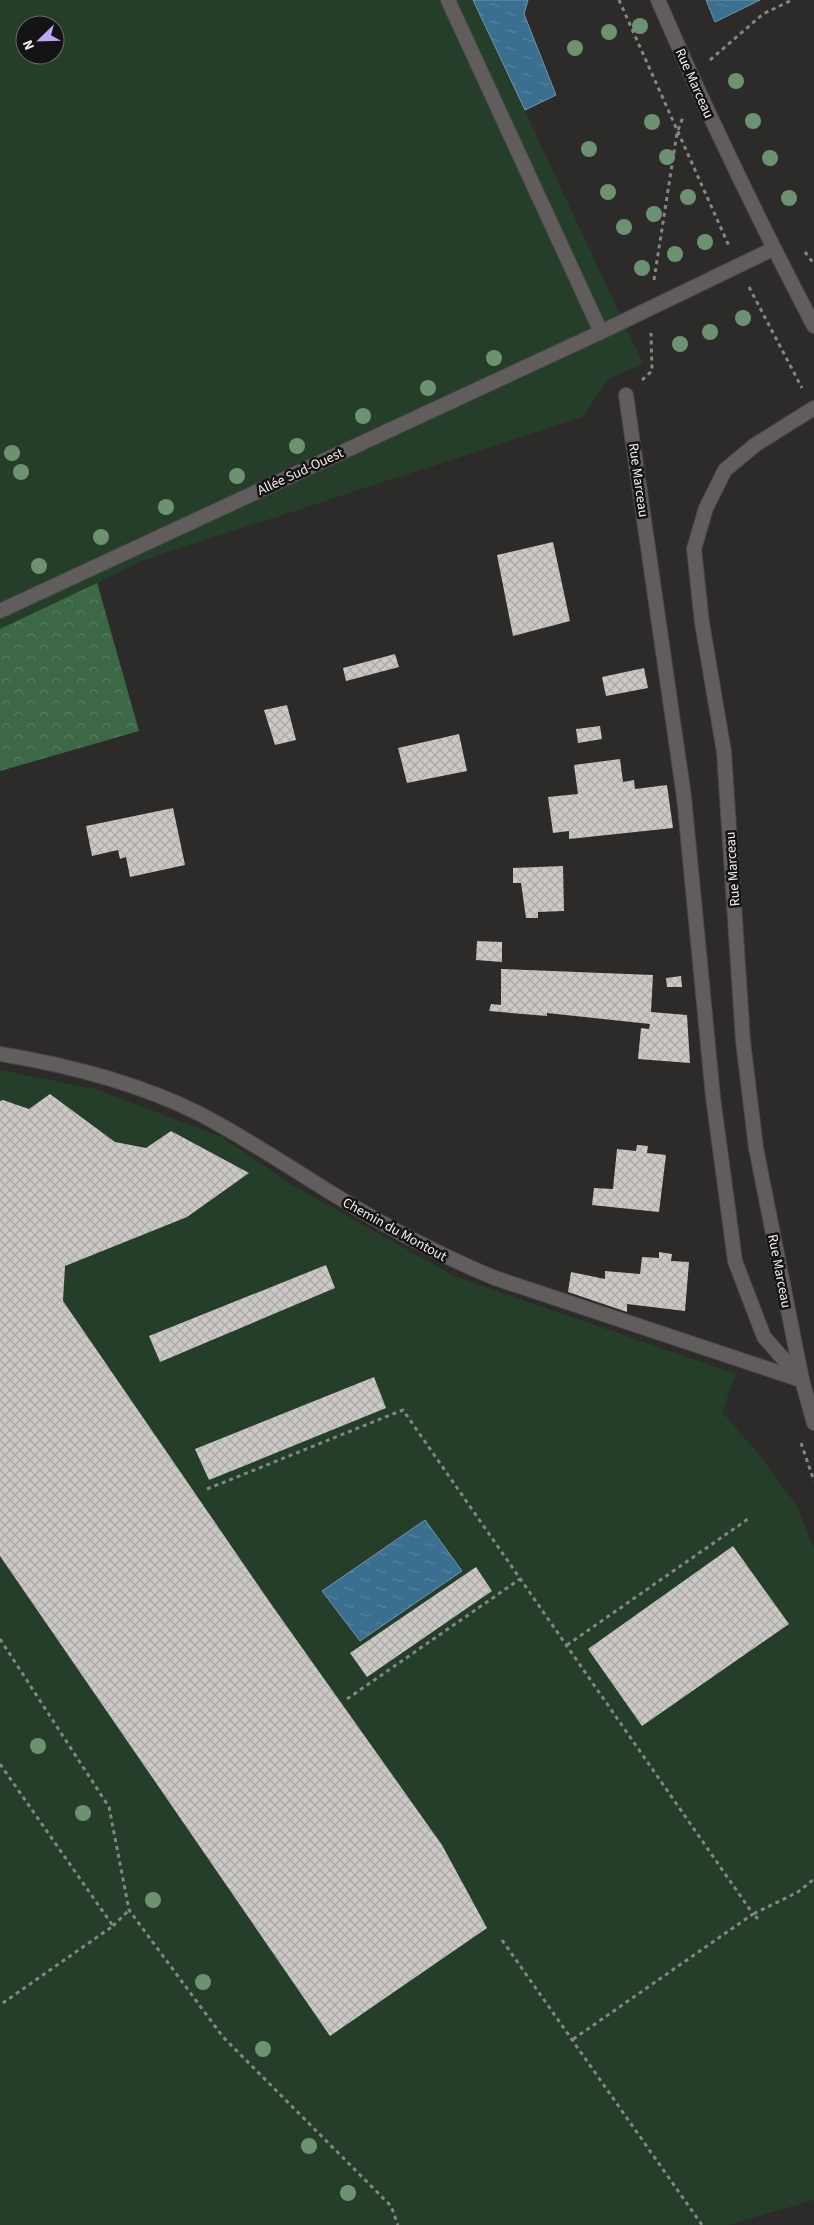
<svg xmlns="http://www.w3.org/2000/svg" width="814" height="2225" viewBox="0 0 814 2225" font-family="'Source Sans 3',sans-serif">
	<defs>
		<pattern id="forest-crowns" width="20" height="18" patternUnits="userSpaceOnUse" patternTransform="scale(1.25)"><rect width="20" height="18" fill="#3c6845"/><path d="M2 6a3 3 0 1 1 6 0M12 15a3 3 0 1 1 6 0" fill="none" stroke="#587e60"/></pattern>
		<pattern id="water-ripples" width="26" height="14" patternUnits="userSpaceOnUse" patternTransform="scale(1.25)"><rect width="26" height="14" fill="#3b6f8f"/><path d="M2 4q2-2 4 0t4 0M15 11q2-2 4 0t4 0" fill="none" stroke="#58849f"/></pattern>
		<pattern id="building-cross-hatch" width="8" height="8" patternUnits="userSpaceOnUse" patternTransform="scale(1.25)"><rect width="8" height="8" fill="#cbc8c6"/><path d="M0 0l8 8M0 8l8-8" fill="none" stroke="#aaa8a6"/></pattern>
	</defs>
	<rect width="100%" height="100%" fill="#2d2b29"/>
	<g fill="#243e29" fill-rule="evenodd">
		<path d="M0,0H528L524,14L556,95L525,111L643,364L608,379L583,417L141,561L98,583L139,731L0,771ZM25,25H55V55H25Z"/>
		<path d="M0,1070L95,1089L222,1137L292,1185L456,1277L736,1374L722,1412L758,1453L797,1506L814,1549V2200L728,2225H0Z"/>
	</g>
	<path fill="url(#forest-crowns)" d="M97,583L139,731L0,771V629Z"/>
	<g fill="url(#water-ripples)" stroke="#7195ac">
		<path d="M473,0H528L524,14L556,95L525,110Z"/>
		<path d="M706,0H760L715,22Z"/>
		<path d="M425,1520L462,1571L360,1641L322,1591Z"/>
	</g>
	<g fill="url(#building-cross-hatch)">
		<path d="M553,542L570,621L513,636L497,555Z"/>
		<path d="M395,654L399,667L346,681L343,668Z"/>
		<path d="M644,668L648,688L606,696L602,677Z"/>
		<path d="M287,705L296,740L275,745L264,710Z"/>
		<path d="M600,726L602,739L578,743L576,729Z"/>
		<path d="M459,734L467,771L407,783L398,748Z"/>
		<path d="M620,759L623,782L634,780L635,789L667,785L673,828L569,839V831L553,833L548,797L578,794L574,765Z"/>
		<path d="M173,808L185,865L130,877L126,857L120,859L118,850L92,856L86,826Z"/>
		<path d="M563,866L564,911L538,912V918H526L521,883H513V868Z"/>
		<path d="M477,941L502,942V962L476,960Z"/>
		<path d="M501,969L653,975L651,1012L687,1015L690,1063L638,1059L641,1028L649,1029L650,1024L547,1013V1016L489,1011L491,1004L501,1005Z"/>
		<path d="M681,976L682,987H667L666,978Z"/>
		<path d="M50,1094L115,1142L146,1148L171,1131L249,1173L187,1217L65,1266L63,1301L271,1604L442,1845L487,1928L330,2036L0,1556V1101L3,1100L29,1109Z"/>
		<path d="M637,1145L648,1146L647,1153L666,1155L659,1212L592,1205L594,1188L613,1189L617,1149L636,1151Z"/>
		<path d="M659,1252L672,1254L671,1261L689,1262L685,1311L627,1304V1312L568,1292L571,1272L605,1279V1271L640,1274L642,1257L659,1258Z"/>
		<path d="M326,1265L335,1288L160,1362L149,1336Z"/>
		<path d="M374,1377L386,1408L209,1480L195,1449Z"/>
		<path d="M733,1546L789,1624L642,1726L588,1649Z"/>
		<path d="M476,1567L492,1591L367,1677L350,1653Z"/>
	</g>
	<g fill="none" stroke-linecap="round" stroke-linejoin="round">
		<g stroke="#4a4847" stroke-width="16">
			<g id="service">
				<path d="M448,0L601,332"/>
				<path d="M0,611L601,332L773,249"/>
			</g>
		</g>
		<g stroke="#4a4847" stroke-width="16">
			<g id="minor">
				<path d="M626,395L684,797L713,1097L735,1261L764,1337L802,1380"/>
				<path d="M0,1054C67,1065 138,1083 200,1114C246,1138 289,1167 333,1194C385,1226 439,1255 495,1278L801,1380"/>
			</g>
		</g>
		<g stroke="#4a4847" stroke-width="16">
			<g id="tertiary">
				<path d="M658,0C706,111 758,219 814,326"/>
				<path d="M814,408L755,445L725,470L706,508L694,549L702,623L724,752L743,1041L756,1148L802,1380L814,1423"/>
			</g>
		</g>
		<g stroke="#868583" stroke-width="3" stroke-dasharray="4 4" stroke-linecap="butt">
			<path d="M619,0L729,246"/>
			<path d="M710,60L763,14L792,0"/>
			<path d="M805,252L814,264"/>
			<path d="M654,280L677,133L683,117"/>
			<path d="M749,287L802,388"/>
			<path d="M642,380L652,371L651,333"/>
			<path d="M801,1443L814,1481"/>
			<path d="M207,1489L403,1410L753,1914L572,2040"/>
			<path d="M0,1639L109,1807L129,1910L223,2037L391,2206L398,2225"/>
			<path d="M567,1645L748,1519"/>
			<path d="M347,1699L520,1579"/>
			<path d="M0,1764L113,1926L0,2005"/>
			<path d="M758,1919L753,1914L798,1892L814,1879"/>
			<path d="M113,1926L129,1910"/>
			<path d="M502,1940L702,2225"/>
		</g>
		<use href="#service" stroke="#605d5c" stroke-width="14"/>
		<use href="#minor" stroke="#605d5c" stroke-width="14"/>
		<use href="#tertiary" stroke="#605d5c" stroke-width="14"/>
	</g>
	<g fill="#6d9272">
		<circle cx="640" cy="26" r="8"/>
		<circle cx="609" cy="32" r="8"/>
		<circle cx="575" cy="48" r="8"/>
		<circle cx="736" cy="81" r="8"/>
		<circle cx="753" cy="121" r="8"/>
		<circle cx="652" cy="122" r="8"/>
		<circle cx="589" cy="149" r="8"/>
		<circle cx="667" cy="157" r="8"/>
		<circle cx="770" cy="158" r="8"/>
		<circle cx="608" cy="192" r="8"/>
		<circle cx="688" cy="197" r="8"/>
		<circle cx="789" cy="198" r="8"/>
		<circle cx="654" cy="214" r="8"/>
		<circle cx="624" cy="227" r="8"/>
		<circle cx="705" cy="242" r="8"/>
		<circle cx="675" cy="254" r="8"/>
		<circle cx="642" cy="268" r="8"/>
		<circle cx="743" cy="318" r="8"/>
		<circle cx="710" cy="332" r="8"/>
		<circle cx="680" cy="344" r="8"/>
		<circle cx="494" cy="358" r="8"/>
		<circle cx="428" cy="388" r="8"/>
		<circle cx="363" cy="416" r="8"/>
		<circle cx="297" cy="446" r="8"/>
		<circle cx="12" cy="453" r="8"/>
		<circle cx="21" cy="472" r="8"/>
		<circle cx="237" cy="476" r="8"/>
		<circle cx="166" cy="507" r="8"/>
		<circle cx="101" cy="537" r="8"/>
		<circle cx="39" cy="566" r="8"/>
		<circle cx="38" cy="1746" r="8"/>
		<circle cx="83" cy="1813" r="8"/>
		<circle cx="153" cy="1900" r="8"/>
		<circle cx="203" cy="1982" r="8"/>
		<circle cx="263" cy="2049" r="8"/>
		<circle cx="309" cy="2146" r="8"/>
		<circle cx="348" cy="2193" r="8"/>
	</g>
	<g text-anchor="middle" stroke-width="5" stroke-linejoin="round" paint-order="stroke">
		<g font-size="14" fill="#f0efee" stroke="#151313">
			<text transform="translate(695 83) rotate(66)" y="5">Rue Marceau</text>
			<text transform="translate(300 471) rotate(-25)" y="5">Allée Sud-Ouest</text>
			<text transform="translate(639 480) rotate(82)" y="5">Rue Marceau</text>
			<text transform="translate(732 869) rotate(-94)" y="5">Rue Marceau</text>
			<text transform="translate(395 1229) rotate(29)" y="5">Chemin du Montout</text>
			<text transform="translate(780 1271) rotate(79)" y="5">Rue Marceau</text>
		</g>
	</g>
	<g transform="translate(40 40) rotate(247)"><circle r="24" fill="#151313" stroke="#6d6b6b"/>
	<path d="M0-4L9 19L0 12L-9 19Z" fill="#bea9f4"/>
	<text y="-8" font-size="14" font-weight="bold" text-anchor="middle" fill="#f0efee">N</text>
	</g>
</svg>
